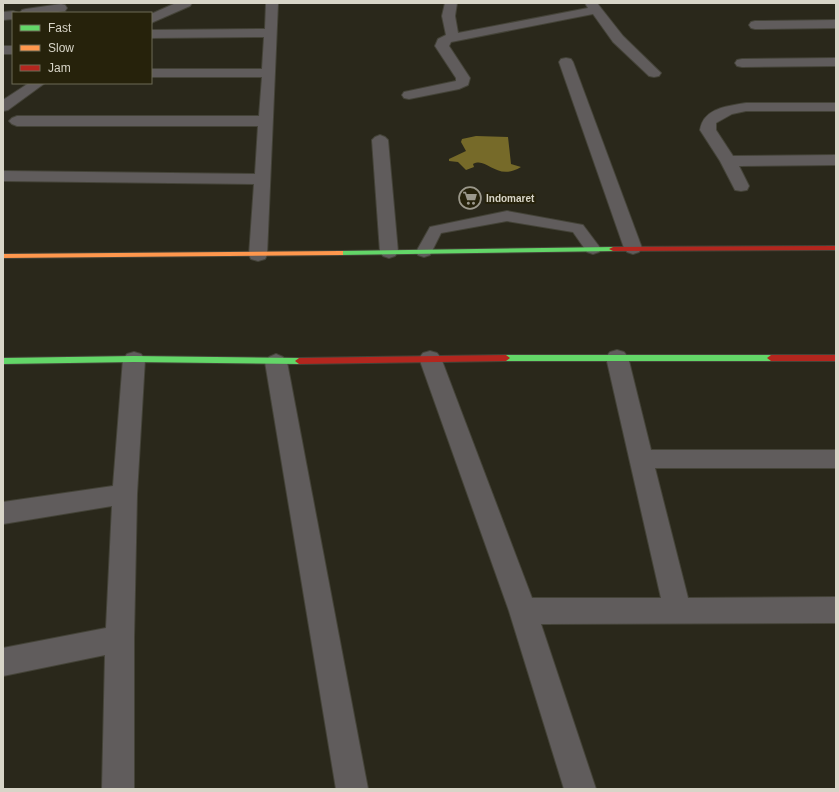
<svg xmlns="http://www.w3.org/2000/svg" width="839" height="792" viewBox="0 0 839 792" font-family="Helvetica,sans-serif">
	<rect width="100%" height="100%" fill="#2a281b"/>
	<path fill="#766a29" d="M476,136L508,137L511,164L521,167C496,182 487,156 473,164L474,167L466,170L458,162L449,161V159L466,151L461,142L462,139Z"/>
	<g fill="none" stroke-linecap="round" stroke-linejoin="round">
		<g stroke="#444338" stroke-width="2">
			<path id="lane" d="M507,211L583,225L601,249L599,252L593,254L587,252L573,232L507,221L441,233L430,255L424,257L418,255L416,252L430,227Z"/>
		</g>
		<g stroke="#444338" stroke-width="2">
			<g id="street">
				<path d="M176,3H192L190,6L151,23V14Z"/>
				<path d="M266,3H278L267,255L265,259L258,261L251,259L249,255L254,184L3,181V171L255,174L258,126H17L12,124L9,121L12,118L17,116H259L262,77H151V69H262L264,37L151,38V30L265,29Z"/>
				<path d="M445,3H457L455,16L458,33L588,8L585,3H597L623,36L661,73L659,76L654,77L649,76L613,42L593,14L451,42L449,46L470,78L468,85L459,89L409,99L404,98L402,95L404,92L456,81V78L435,46L438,39L446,35L442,16Z"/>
				<path d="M61,4L65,5L67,8L65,11L52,13H20L22,10L26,9Z"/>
				<path d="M13,11L18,13H13V19L3,20V12Z"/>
				<path d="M836,20V28L755,29L751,28L749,25L751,22L755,21Z"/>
				<rect x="3" y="46" width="10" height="8"/>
				<path d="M566,58L571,59L573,62L642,248L639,252L633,254L627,252L624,248L559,62L561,59Z"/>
				<path d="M836,58V66L742,67L737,66L735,63L737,60L742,59Z"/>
				<path d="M29,83H45L8,110L3,111V100Z"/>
				<path d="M746,103H836V111H746L732,114L716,123V130L733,156L836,155V165L739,166L749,186L747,190L741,191L735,190L720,161L700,130C703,108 728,106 746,103Z"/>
				<path d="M380,135L385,137L388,140L398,252L395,256L389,258L383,256L380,252L372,140L375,137Z"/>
				<path d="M617,350L624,352L628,357L651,450H836V468H655L688,598L836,597V623L541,624L596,789H564L509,611L419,358L423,353L430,351L437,353L441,358L532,598H661L606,357L610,352Z"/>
				<path d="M134,352L141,354L145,359L137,494L134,639V789H102L105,655L3,676V648L106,628L112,506L3,524V502L113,486L123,359L127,354Z"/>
				<path d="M276,354L283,357L287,362L368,789H336L265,362L269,357Z"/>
			</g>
		</g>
		<g stroke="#444338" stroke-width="2">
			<g id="fast">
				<path d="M613,247H616V251L340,255L336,253L340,251Z"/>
				<path d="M506,355H771L775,358L771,361H506L502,358Z"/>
				<path d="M134,356L299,358L303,361L299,364L134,362L3,364V358Z"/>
			</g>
		</g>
		<g stroke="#444338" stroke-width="2">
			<path id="slow" d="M340,251H343V255L3,258V254Z"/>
		</g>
		<g stroke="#444338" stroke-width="2">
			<g id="jam">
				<path d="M836,246V250L613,251L609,249L613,247Z"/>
				<path d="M506,355L510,358L506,361L299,364L295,361L299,358Z"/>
				<path d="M771,355H836V361H771L767,358Z"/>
			</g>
		</g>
		<use href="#lane" fill="#605c5c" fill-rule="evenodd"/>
		<use href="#street" fill="#605c5c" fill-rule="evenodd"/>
		<use href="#fast" fill="#63d668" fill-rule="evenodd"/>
		<use href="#slow" fill="#ff974d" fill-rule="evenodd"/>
		<use href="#jam" fill="#b3261e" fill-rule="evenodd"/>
	</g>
	<defs>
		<g id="supermarket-ring" transform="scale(1.15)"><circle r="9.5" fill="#26220b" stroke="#9b988b" stroke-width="1.5"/><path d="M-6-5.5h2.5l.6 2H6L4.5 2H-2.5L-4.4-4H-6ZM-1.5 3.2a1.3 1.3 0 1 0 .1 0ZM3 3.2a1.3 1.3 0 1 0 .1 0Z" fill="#9b988b"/></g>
	</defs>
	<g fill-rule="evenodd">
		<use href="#supermarket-ring" x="470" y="198"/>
	</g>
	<g text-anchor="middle" stroke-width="4" stroke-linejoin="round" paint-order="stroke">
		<g font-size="10" font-weight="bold" fill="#d8d5c8" stroke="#26220b" text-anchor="start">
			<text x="486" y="202">Indomaret</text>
		</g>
	</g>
	<rect width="839" height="792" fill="none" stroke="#d8d5c8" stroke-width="8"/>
	<rect x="12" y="12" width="140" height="72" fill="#26220b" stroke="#6d6a57"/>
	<rect x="20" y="25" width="20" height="6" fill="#63d668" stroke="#6d6a57"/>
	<text x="48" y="32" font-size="12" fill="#d8d5c8">Fast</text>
	<rect x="20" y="45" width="20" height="6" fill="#ff974d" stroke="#6d6a57"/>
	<text x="48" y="52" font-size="12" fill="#d8d5c8">Slow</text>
	<rect x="20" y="65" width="20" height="6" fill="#b3261e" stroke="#6d6a57"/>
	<text x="48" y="72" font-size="12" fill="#d8d5c8">Jam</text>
</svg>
